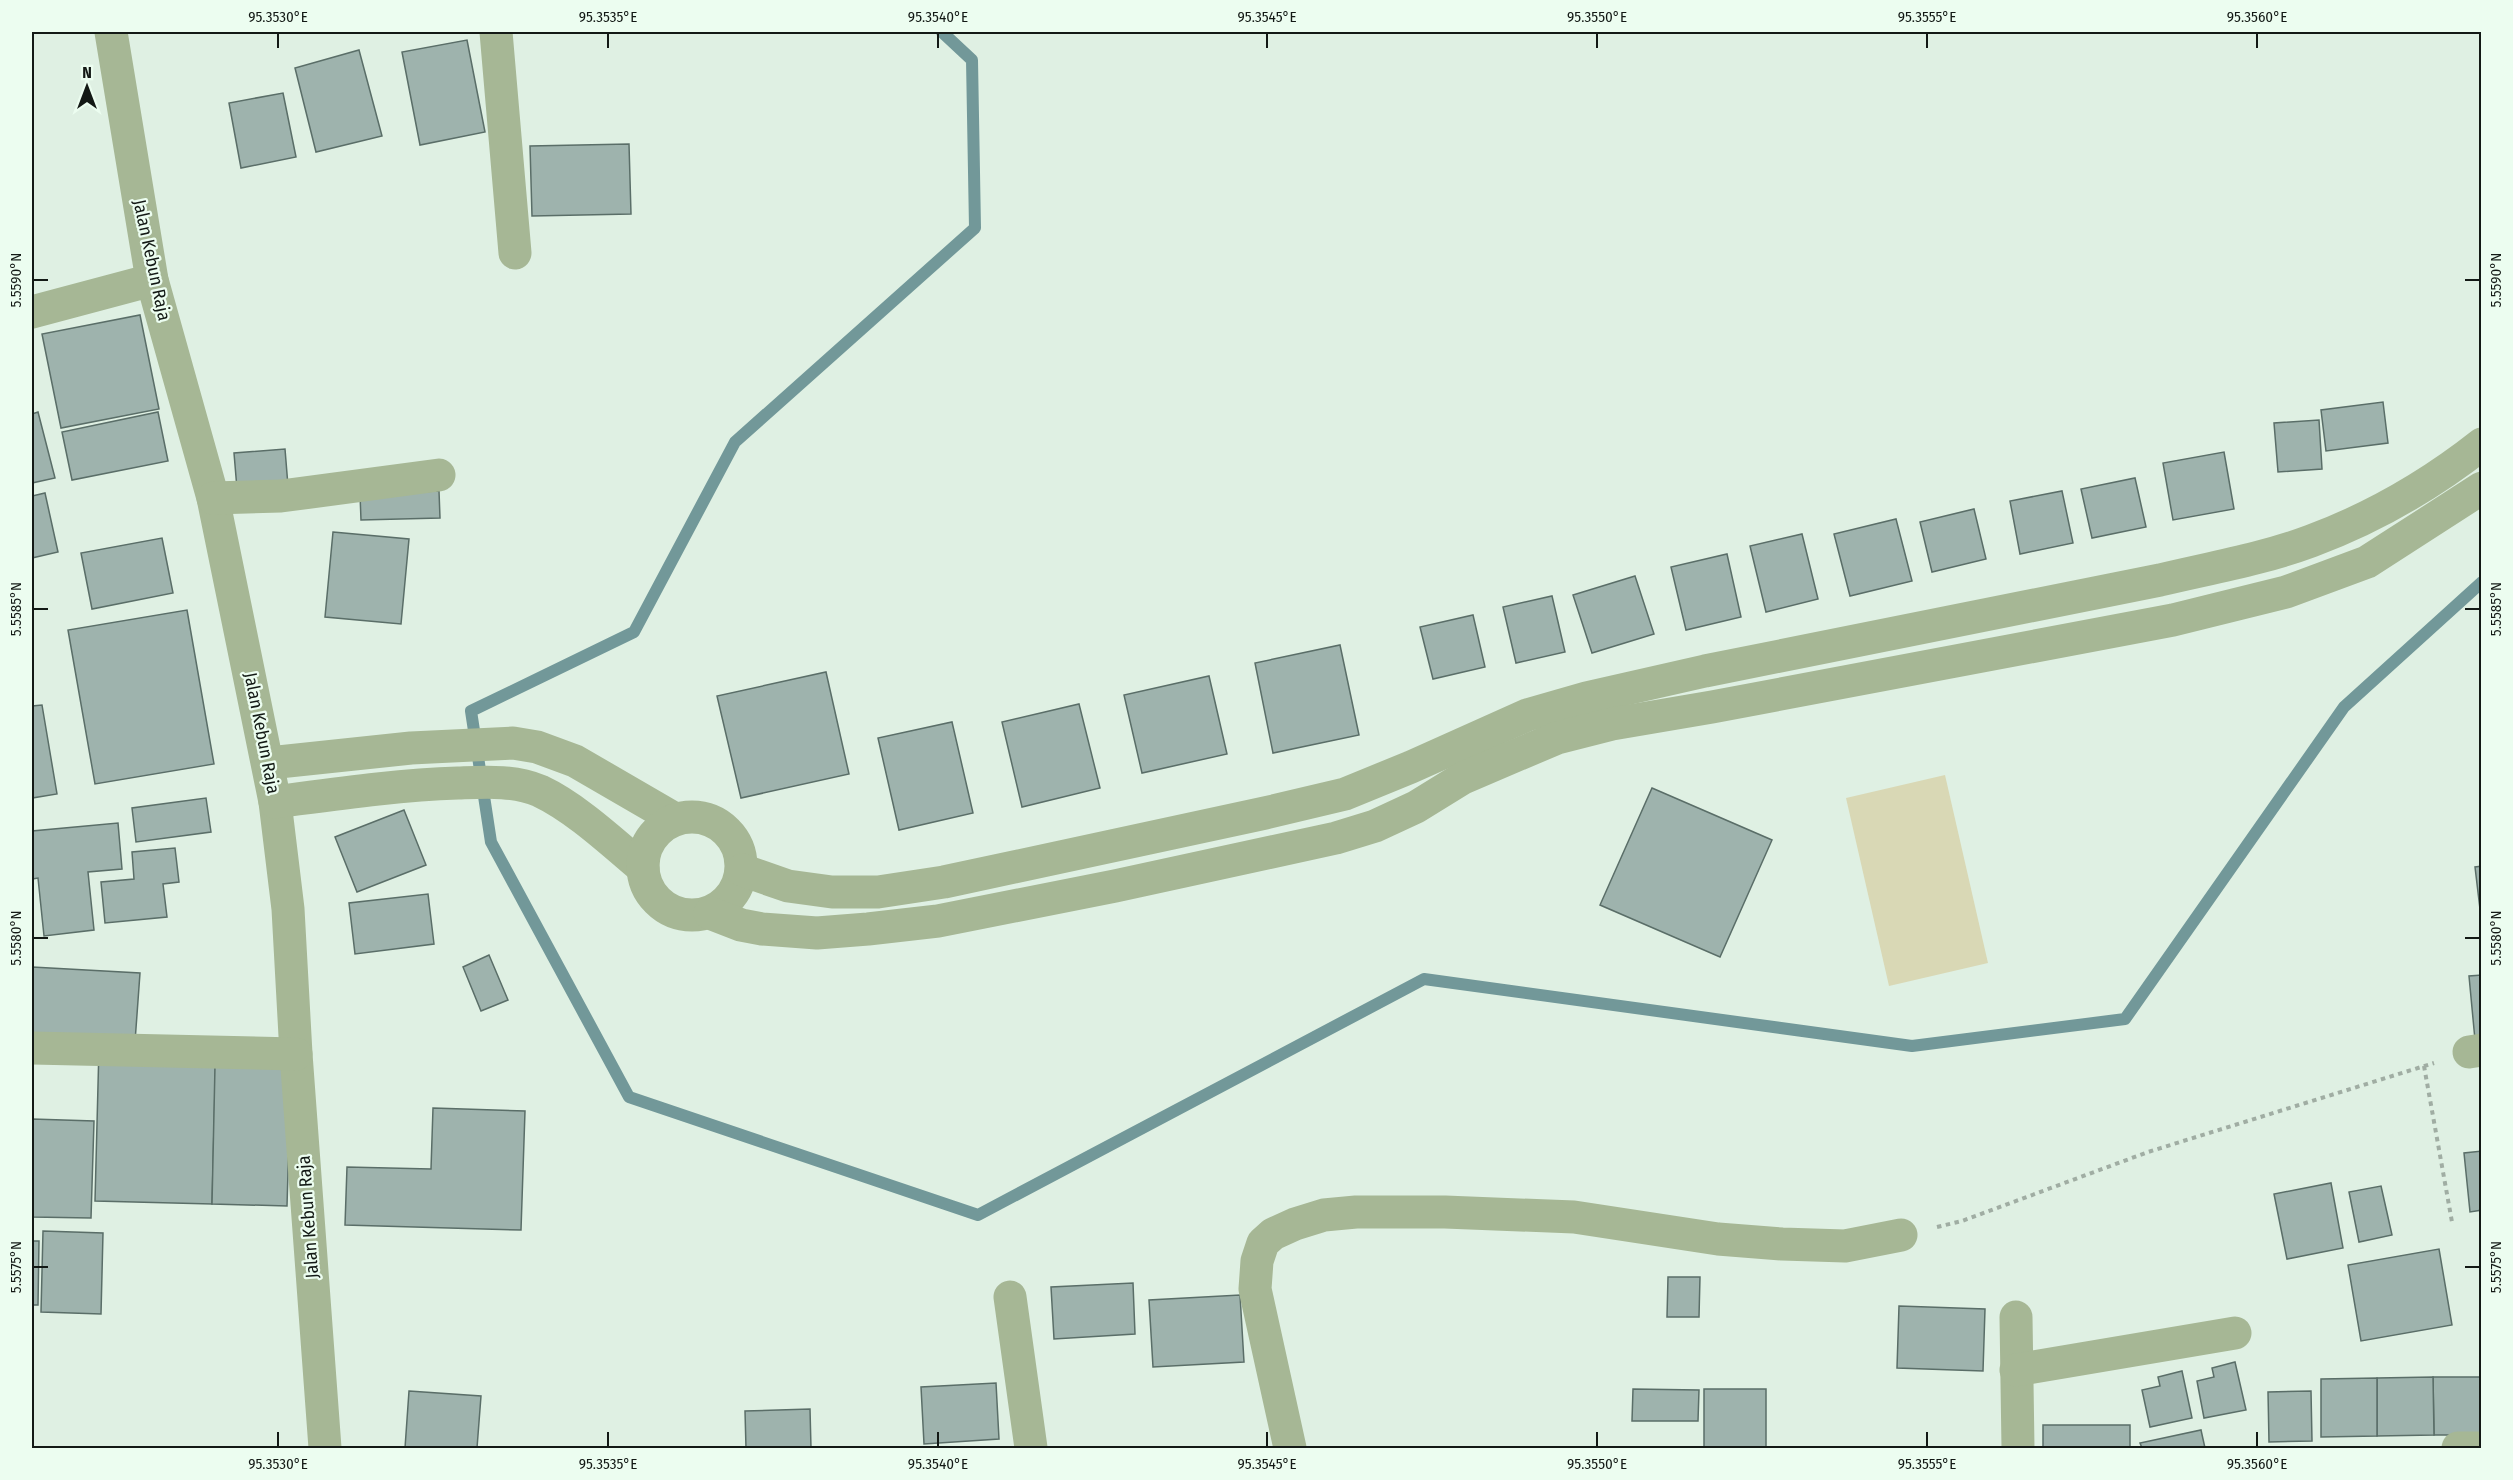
<svg xmlns="http://www.w3.org/2000/svg" width="2513" height="1480" viewBox="0 0 2513 1480" font-family="'Fira Sans Condensed',sans-serif">
	<rect width="100%" height="100%" fill="#dff0e3"/>
	<path fill="#d9d8b5" d="M1945,775L1988,963L1889,986L1846,798Z"/>
	<g fill="none" stroke-linecap="round" stroke-linejoin="round">
		<path stroke="#729899" stroke-width="12" d="M942,32L972,60L975,228L735,442L634,632L471,711L491,842L629,1097L978,1215L1424,979L1912,1046L2125,1019L2344,707L2482,582"/>
	</g>
	<g fill="#9eb3ad" stroke="#5a6e68" stroke-width="1.5">
		<path d="M467,40L485,132L420,145L402,52Z"/>
		<path d="M359,50L382,136L316,152L295,68Z"/>
		<path d="M283,93L296,157L241,168L229,103Z"/>
		<path d="M629,144L631,214L532,216L530,146Z"/>
		<path d="M140,315L159,409L61,428L42,334Z"/>
		<path d="M2383,402L2388,443L2326,451L2321,410Z"/>
		<path d="M38,412L55,478L32,483V414Z"/>
		<path d="M158,412L168,461L72,480L62,432Z"/>
		<path d="M2319,420L2322,469L2278,472L2274,423Z"/>
		<path d="M285,449L288,486L237,489L234,453Z"/>
		<path d="M2224,452L2234,509L2173,520L2163,463Z"/>
		<path d="M2135,478L2146,527L2092,538L2081,489Z"/>
		<path d="M439,491L440,518L361,520L360,494Z"/>
		<path d="M2062,491L2073,543L2020,554L2010,501Z"/>
		<path d="M45,493L58,552L32,558V496Z"/>
		<path d="M1974,509L1986,559L1932,572L1920,522Z"/>
		<path d="M1896,519L1912,581L1850,596L1834,534Z"/>
		<path d="M333,532L409,539L401,624L325,617Z"/>
		<path d="M1802,534L1818,599L1766,612L1750,546Z"/>
		<path d="M162,538L173,593L92,609L81,553Z"/>
		<path d="M1727,554L1741,617L1686,630L1671,567Z"/>
		<path d="M1635,576L1654,634L1592,653L1573,595Z"/>
		<path d="M1552,596L1565,652L1516,663L1503,607Z"/>
		<path d="M187,610L214,764L95,784L68,630Z"/>
		<path d="M1473,615L1485,667L1433,679L1420,627Z"/>
		<path d="M1340,645L1359,735L1273,753L1255,663Z"/>
		<path d="M826,672L849,774L741,798L717,696Z"/>
		<path d="M1209,676L1227,754L1142,773L1124,695Z"/>
		<path d="M1079,704L1100,788L1022,807L1002,722Z"/>
		<path d="M42,705L57,794L32,798V706Z"/>
		<path d="M952,722L973,813L899,830L878,738Z"/>
		<path d="M1652,788L1772,840L1720,957L1600,905Z"/>
		<path d="M206,798L211,832L136,842L132,808Z"/>
		<path d="M404,810L426,865L357,892L335,837Z"/>
		<path d="M118,823L122,869L88,872L94,930L44,936L38,878L32,879V831Z"/>
		<path d="M175,848L179,882L163,884L167,917L105,923L101,882L134,879L132,852Z"/>
		<path d="M2482,866V926L2475,867Z"/>
		<path d="M428,894L434,944L355,954L349,903Z"/>
		<path d="M489,955L508,1000L481,1011L463,967Z"/>
		<path d="M32,967L140,973L135,1042L32,1036Z"/>
		<path d="M2482,975V1039L2475,1040L2469,976Z"/>
		<path d="M99,1047L216,1050L212,1204L95,1201Z"/>
		<path d="M215,1066L291,1068L287,1206L212,1204Z"/>
		<path d="M433,1108L525,1111L521,1230L345,1225L347,1167L431,1169Z"/>
		<path d="M32,1119L94,1121L91,1218L32,1217Z"/>
		<path d="M2482,1151V1210L2470,1212L2464,1153Z"/>
		<path d="M2331,1183L2343,1248L2287,1259L2274,1194Z"/>
		<path d="M2381,1186L2392,1235L2359,1242L2349,1192Z"/>
		<path d="M43,1231L103,1233L101,1314L41,1312Z"/>
		<path d="M32,1241H39L38,1305H32Z"/>
		<path d="M2439,1249L2452,1325L2361,1341L2348,1265Z"/>
		<path d="M1668,1277H1700L1699,1317H1667Z"/>
		<path d="M1133,1283L1135,1334L1054,1339L1051,1287Z"/>
		<path d="M1240,1295L1244,1362L1153,1367L1149,1300Z"/>
		<path d="M1899,1306L1985,1309L1983,1371L1897,1368Z"/>
		<path d="M2235,1362L2246,1410L2204,1418L2197,1381L2214,1377L2212,1368Z"/>
		<path d="M2182,1371L2192,1418L2150,1427L2142,1390L2160,1386L2158,1377Z"/>
		<path d="M2433,1377H2482V1435H2434Z"/>
		<path d="M2433,1377L2434,1435L2377,1436V1378Z"/>
		<path d="M2377,1378V1436L2321,1437V1379Z"/>
		<path d="M996,1383L999,1439L924,1444L921,1387Z"/>
		<path d="M1633,1389L1699,1390L1698,1421H1632Z"/>
		<rect x="1704" y="1389" width="62" height="59"/>
		<path d="M409,1391L481,1396L477,1448H405Z"/>
		<path d="M2311,1391L2312,1441L2269,1442L2268,1392Z"/>
		<path d="M810,1409L811,1448H746L745,1411Z"/>
		<rect x="2043" y="1425" width="87" height="23"/>
		<path d="M2201,1430L2205,1448H2142L2140,1443Z"/>
	</g>
	<g fill="none" stroke-linecap="round" stroke-linejoin="round">
		<g stroke="#a0ada3" stroke-width="4" stroke-dasharray="4.5 4.5" stroke-linecap="butt">
			<path d="M2424,1066L2452,1222"/>
			<path d="M1937,1227L1962,1221L2148,1152L2434,1063"/>
		</g>
		<g stroke="#a6b795" stroke-width="33">
			<path d="M111,32L152,280L213,498L275,802L288,909L296,1054L325,1448"/>
			<path d="M496,32L515,253"/>
			<path d="M32,312L152,280"/>
			<path d="M213,498L281,496L439,475"/>
			<path d="M269,763L411,748L513,743L537,747L575,761L675,819"/>
			<path d="M275,802C336,794 397,785 458,783C486,782 513,780 540,791C576,808 612,842 643,868"/>
			<circle cx="692" cy="866" r="49"/>
			<path d="M742,870L788,886L832,892H878L944,882L1265,813L1345,794L1411,767L1527,715L1586,698L1705,671L2160,580C2210,568 2263,559 2311,541C2373,518 2430,485 2482,444"/>
			<path d="M710,913L741,925L762,929L817,933L868,929L938,921L1115,886L1336,838L1375,826L1416,807L1463,778L1557,738L1612,724L1712,707L2173,620L2286,592L2367,562L2482,488"/>
			<path d="M32,1048L296,1054"/>
			<path d="M2469,1052L2482,1050"/>
			<path d="M1010,1297L1031,1448"/>
			<path d="M2016,1317L2018,1448"/>
			<path d="M2016,1370L2235,1333"/>
			<path d="M1290,1448L1255,1289L1257,1261L1263,1243L1273,1234L1295,1224L1324,1215L1356,1212H1445L1574,1217L1718,1239L1782,1244L1845,1246L1901,1235"/>
			<path d="M2458,1448H2482"/>
		</g>
	</g>
	<path fill="none" stroke="#131915" stroke-width="2" d="M278,33V48M608,33V48M938,33V48M1267,33V48M1597,33V48M1927,33V48M2257,33V48M33,280H48M2465,280H2480M33,609H48M2465,609H2480M33,938H48M2465,938H2480M33,1267H48M2465,1267H2480M278,1432V1447M608,1432V1447M938,1432V1447M1267,1432V1447M1597,1432V1447M1927,1432V1447M2257,1432V1447"/>
	<g text-anchor="middle" stroke-width="4.5" stroke-linejoin="round" paint-order="stroke">
		<g font-size="18" fill="#131915" stroke="#ecfdf0">
			<text transform="translate(152 260) rotate(78)" y="6">Jalan Kebun Raja</text>
			<text transform="translate(262 733) rotate(79)" y="6">Jalan Kebun Raja</text>
			<text transform="translate(308 1217) rotate(-94)" y="6">Jalan Kebun Raja</text>
		</g>
	</g>
	<rect width="2513" height="1480" fill="none" stroke="#ecfdf0" stroke-width="66"/>
	<g transform="translate(87 87)" stroke="#ecfdf0" stroke-width="4.5" paint-order="stroke">
	<path d="M0-4.5L10 22L0 15L-10 22Z" fill="#131915"/>
	<text y="-9" font-size="16" font-weight="bold" text-anchor="middle" fill="#131915">N</text>
	</g>
	<rect x="33" y="33" width="2447" height="1414" fill="none" stroke="#131915" stroke-width="2"/>
	<g font-size="15" text-anchor="middle" fill="#131915">
		<text x="278" y="22">95.3530°E</text>
		<text x="608" y="22">95.3535°E</text>
		<text x="938" y="22">95.3540°E</text>
		<text x="1267" y="22">95.3545°E</text>
		<text x="1597" y="22">95.3550°E</text>
		<text x="1927" y="22">95.3555°E</text>
		<text x="2257" y="22">95.3560°E</text>
		<text transform="translate(16 280) rotate(-90)" y="5">5.5590°N</text>
		<text transform="translate(2496 280) rotate(-90)" y="5">5.5590°N</text>
		<text transform="translate(16 609) rotate(-90)" y="5">5.5585°N</text>
		<text transform="translate(2496 609) rotate(-90)" y="5">5.5585°N</text>
		<text transform="translate(16 938) rotate(-90)" y="5">5.5580°N</text>
		<text transform="translate(2496 938) rotate(-90)" y="5">5.5580°N</text>
		<text transform="translate(16 1267) rotate(-90)" y="5">5.5575°N</text>
		<text transform="translate(2496 1267) rotate(-90)" y="5">5.5575°N</text>
		<text x="278" y="1469">95.3530°E</text>
		<text x="608" y="1469">95.3535°E</text>
		<text x="938" y="1469">95.3540°E</text>
		<text x="1267" y="1469">95.3545°E</text>
		<text x="1597" y="1469">95.3550°E</text>
		<text x="1927" y="1469">95.3555°E</text>
		<text x="2257" y="1469">95.3560°E</text>
	</g>
</svg>
